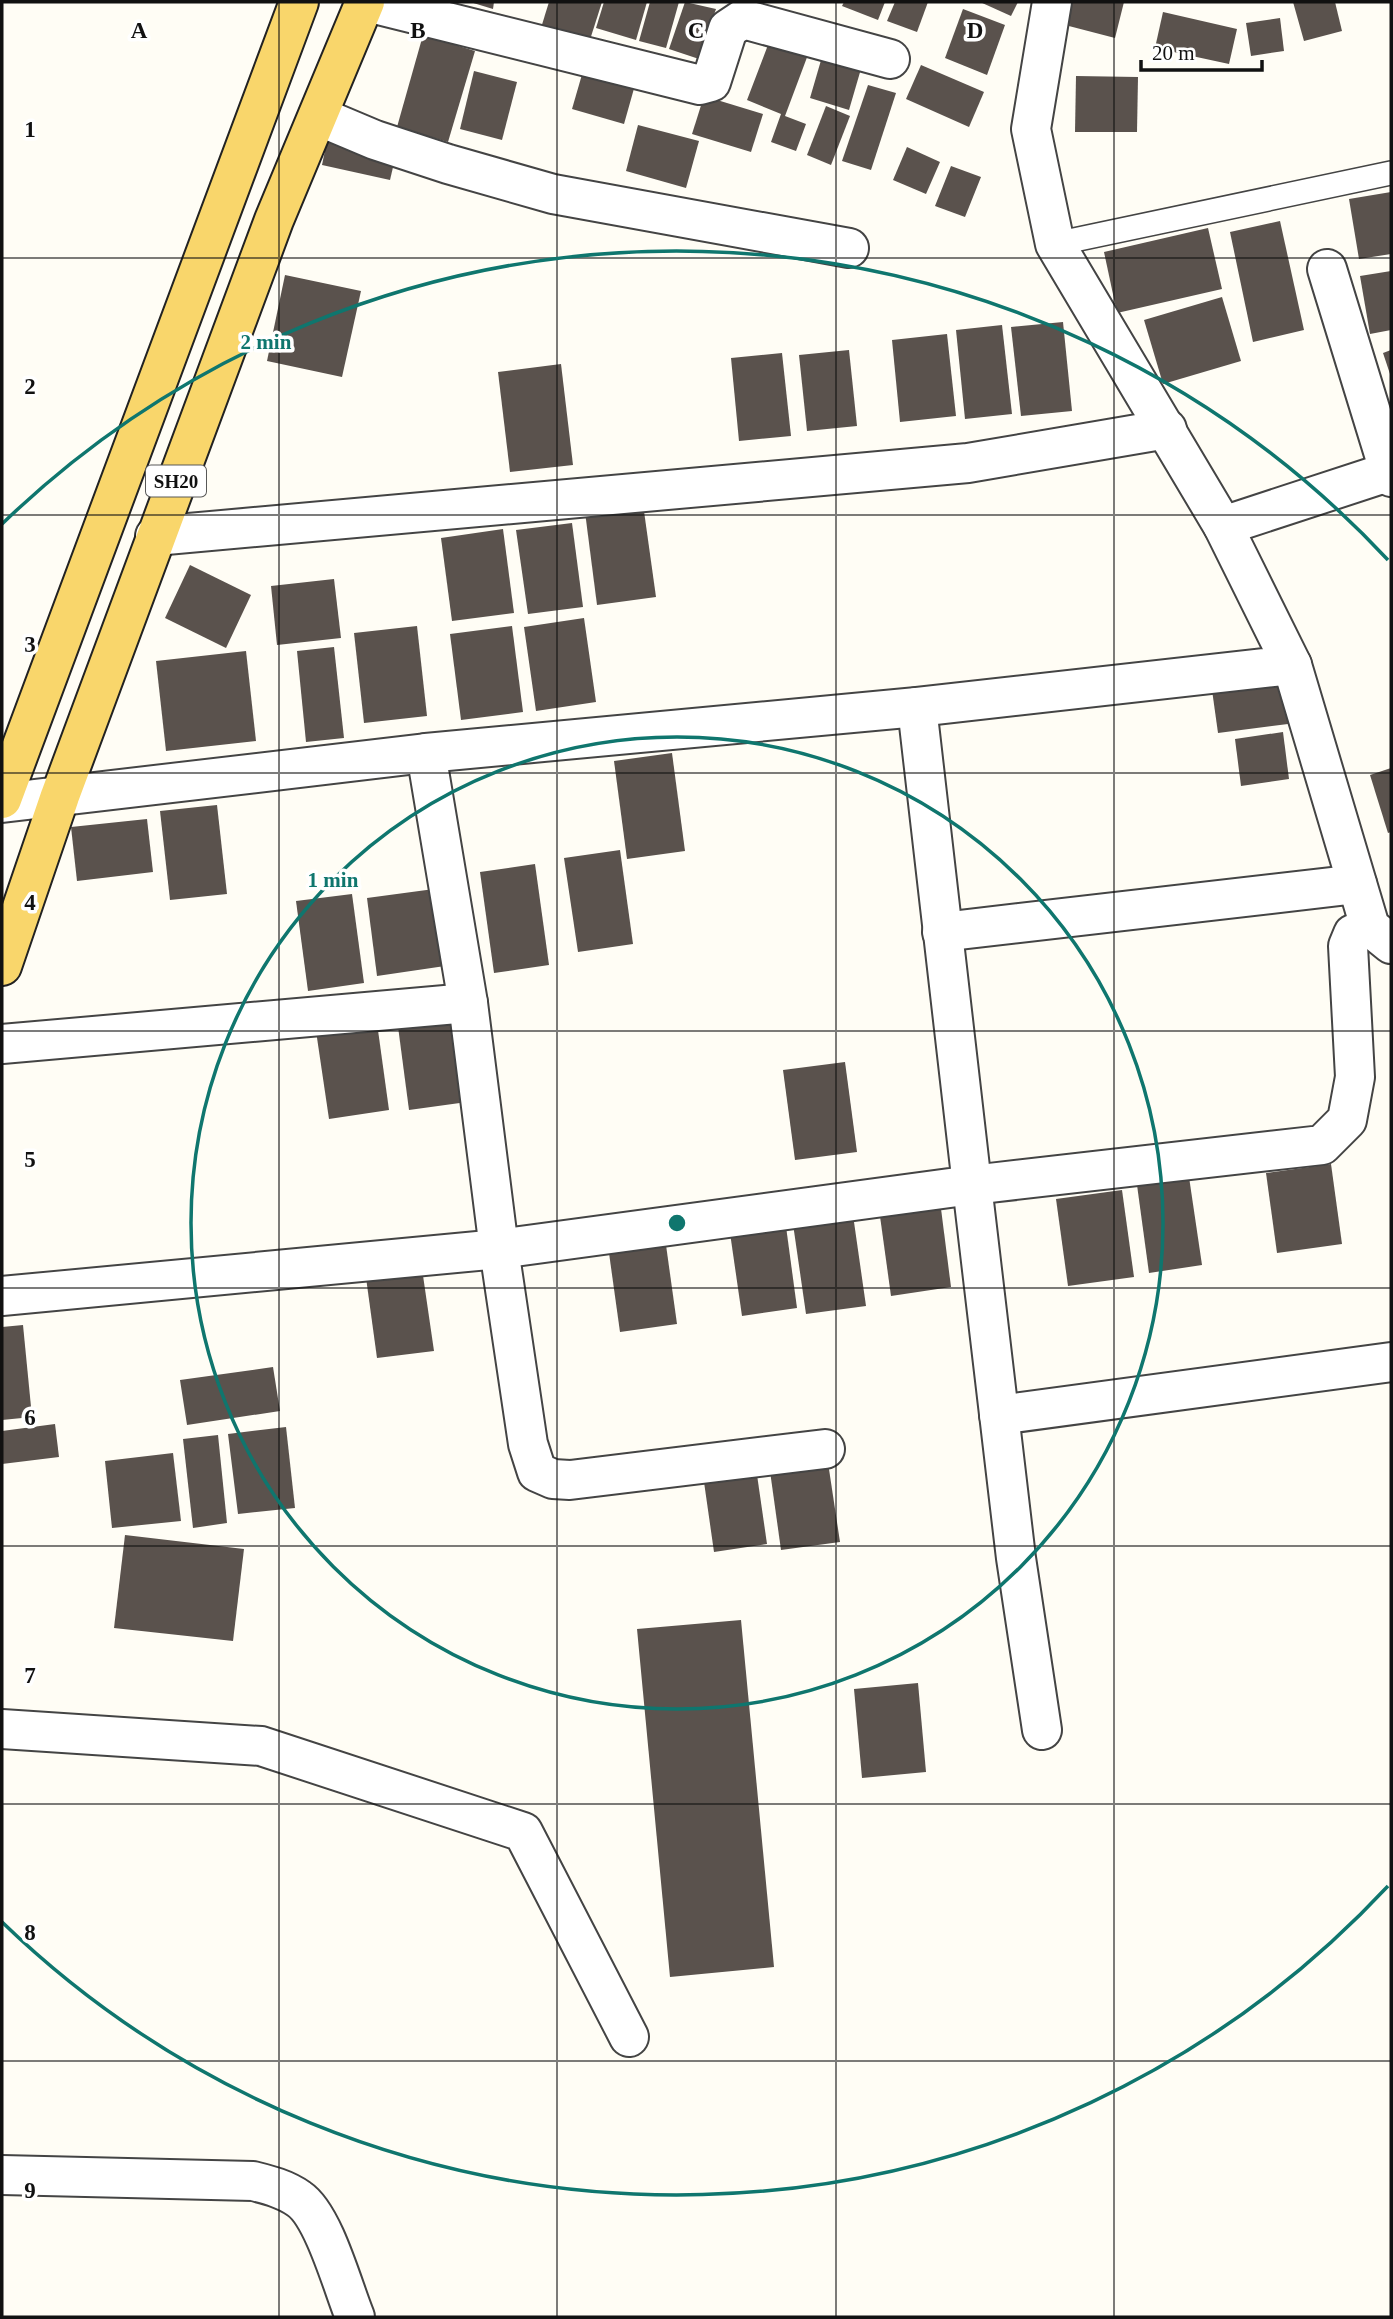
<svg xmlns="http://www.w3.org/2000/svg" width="1393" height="2319" viewBox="0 0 1393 2319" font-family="'Times New Roman',serif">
	<rect width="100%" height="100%" fill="#fffdf5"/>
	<g fill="#5a524d">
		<path d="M470,2H494L493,9Z"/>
		<path d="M549,2H602L588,46L540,31Z"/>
		<path d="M604,2H647L636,40L596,28Z"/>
		<path d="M650,2H679L666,48L639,41Z"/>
		<path d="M685,2L716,9L699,59L669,49Z"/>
		<path d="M844,2H885L878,20L842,6Z"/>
		<path d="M895,2H928L917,32L887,21Z"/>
		<path d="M980,2H1018L1011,16Z"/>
		<path d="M1071,2H1124L1115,38L1065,25Z"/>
		<path d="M1293,2H1335L1342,31L1304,41Z"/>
		<path d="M963,9L1005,25L987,75L945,58Z"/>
		<path d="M1163,12L1237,29L1229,64L1155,48Z"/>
		<path d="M1280,18L1284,51L1251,56L1246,23Z"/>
		<path d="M423,35L475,51L448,142L397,127Z"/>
		<path d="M771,37L809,52L785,116L806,124L796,151L771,142L781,114L747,100Z"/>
		<path d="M824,50L863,62L849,110L810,98Z"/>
		<path d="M921,65L984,92L969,127L906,99Z"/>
		<path d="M474,71L517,82L502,140L460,129Z"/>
		<path d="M583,71L635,85L624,124L572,109Z"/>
		<path d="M1076,76L1138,77L1137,132H1075Z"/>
		<path d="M868,85L896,93L871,170L842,161Z"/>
		<path d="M704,96L763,114L751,152L692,134Z"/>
		<path d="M826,106L850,116L831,165L807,155Z"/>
		<path d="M638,125L699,141L686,188L626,171Z"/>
		<path d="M329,131L398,146L390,180L322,165Z"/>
		<path d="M907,147L940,162L926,194L893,180Z"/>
		<path d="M951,166L981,177L965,217L935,206Z"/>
		<path d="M1391,192V254L1359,259L1349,199Z"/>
		<path d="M1280,221L1304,330L1253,342L1230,232Z"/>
		<path d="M1208,228L1222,289L1117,313L1104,252Z"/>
		<path d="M1391,271V330L1370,334L1360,276Z"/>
		<path d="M285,275L361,291L342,377L267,361Z"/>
		<path d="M1222,297L1241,361L1163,384L1144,320Z"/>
		<path d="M1063,322L1072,411L1021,416L1011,327Z"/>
		<path d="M1002,325L1012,414L965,419L956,330Z"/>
		<path d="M947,334L956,416L900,422L892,340Z"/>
		<path d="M849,350L857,426L807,431L799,355Z"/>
		<path d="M1391,350V377L1383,353Z"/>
		<path d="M782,353L791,436L739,441L731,358Z"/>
		<path d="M561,364L573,465L510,472L498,372Z"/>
		<path d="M643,504L656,597L597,605L585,512Z"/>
		<path d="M572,523L583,607L528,614L516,530Z"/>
		<path d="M503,529L514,613L452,621L441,538Z"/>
		<path d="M190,565L251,595L226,648L165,618Z"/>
		<path d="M334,579L341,638L277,645L271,586Z"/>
		<path d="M584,618L596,702L536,711L524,627Z"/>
		<path d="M417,626L427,716L364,723L354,633Z"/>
		<path d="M512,626L523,712L461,720L450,634Z"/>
		<path d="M334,647L344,738L306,742L297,651Z"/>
		<path d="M246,651L256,741L166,751L156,661Z"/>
		<path d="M1298,678L1304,722L1218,733L1212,690Z"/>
		<path d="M1283,732L1289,779L1241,786L1235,739Z"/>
		<path d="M672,753L685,851L627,859L614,761Z"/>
		<path d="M1391,768V832L1388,833L1370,775Z"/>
		<path d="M217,805L227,894L170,900L160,811Z"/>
		<path d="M147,819L153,872L77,881L71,827Z"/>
		<path d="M620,850L633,944L578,952L564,858Z"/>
		<path d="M535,864L549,965L494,973L480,872Z"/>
		<path d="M434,889L445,966L377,976L367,898Z"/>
		<path d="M352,894L364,983L308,991L296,901Z"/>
		<path d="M455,1011L467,1102L409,1110L397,1019Z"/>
		<path d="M377,1023L389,1110L329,1119L316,1031Z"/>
		<path d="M845,1062L857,1152L795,1160L783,1070Z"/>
		<path d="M1331,1164L1342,1244L1277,1253L1266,1173Z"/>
		<path d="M1189,1177L1202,1265L1149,1273L1137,1185Z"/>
		<path d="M1122,1190L1134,1277L1068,1286L1056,1199Z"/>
		<path d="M940,1201L951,1287L891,1296L879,1209Z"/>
		<path d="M853,1215L866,1306L806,1314L793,1224Z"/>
		<path d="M785,1219L797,1308L742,1316L729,1226Z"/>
		<path d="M666,1245L677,1324L620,1332L609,1253Z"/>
		<path d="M420,1255L434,1351L377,1358L364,1263Z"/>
		<path d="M23,1325L32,1417L2,1420V1327Z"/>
		<path d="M273,1367L280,1411L187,1425L180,1380Z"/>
		<path d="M55,1424L59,1457L2,1464V1431Z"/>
		<path d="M286,1427L295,1508L238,1514L228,1434Z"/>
		<path d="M218,1435L227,1523L193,1528L183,1439Z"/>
		<path d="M173,1453L181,1521L112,1528L105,1461Z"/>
		<path d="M827,1456L840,1542L781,1550L769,1464Z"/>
		<path d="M755,1461L767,1544L714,1552L702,1468Z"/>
		<path d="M125,1535L244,1549L233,1641L114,1628Z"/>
		<path d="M741,1620L774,1967L670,1977L637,1629Z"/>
		<path d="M918,1683L926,1772L862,1778L854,1689Z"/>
	</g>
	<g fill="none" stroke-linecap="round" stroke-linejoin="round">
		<g stroke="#444" stroke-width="26">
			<path id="service" d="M1055,244L1391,173"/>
		</g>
		<g stroke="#444" stroke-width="42">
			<g id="minor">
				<path d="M367,2L700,85L711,82L728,29L743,19L890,59"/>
				<path d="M318,116L375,140L448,164L553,194L849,248"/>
				<path d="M1327,269L1391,477"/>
				<path d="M1223,526L1391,471"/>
				<path d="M155,536L968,463L1167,429"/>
				<path d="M1292,665L1370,927L1391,944"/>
				<path d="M426,753L468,1003L499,1249L528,1444L537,1472L553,1479L570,1480L825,1449"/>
				<path d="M2,803L426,753L917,707L1292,665L1223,526L1055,244L1031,129L1052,2"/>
				<path d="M942,932L1357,884"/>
				<path d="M2,1044L468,1003"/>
				<path d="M2,1296L499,1249L972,1185L917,707"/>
				<path d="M999,1415L1391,1362"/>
				<path d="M2,1729L261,1746L523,1832L629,2037"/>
				<path d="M1042,1730L1016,1558L972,1185L1322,1145L1347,1120L1355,1077L1348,946L1353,934L1370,927"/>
				<path d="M2,2175L253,2181C269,2185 285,2189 299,2199C324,2216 343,2288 355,2317"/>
			</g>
		</g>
		<g stroke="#222" stroke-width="42">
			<g id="primary">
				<path d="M2,799L299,2"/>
				<path d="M2,966L60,796L274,220L365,2"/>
			</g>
		</g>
		<use href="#service" stroke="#fff" stroke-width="23"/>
		<use href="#minor" stroke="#fff" stroke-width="38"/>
		<use href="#primary" stroke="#f9d66b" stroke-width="38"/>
	</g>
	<path fill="none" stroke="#111" stroke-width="2" stroke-opacity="0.55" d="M279,2V2317M557,2V2317M836,2V2317M1114,2V2317M2,258H1391M2,515H1391M2,773H1391M2,1031H1391M2,1288H1391M2,1546H1391M2,1804H1391M2,2061H1391"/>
	<g fill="none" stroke="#0f766e" stroke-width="3.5">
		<circle cx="677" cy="1223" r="486"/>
		<path d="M1388 1886A972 972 0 0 1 2 1922M2 524A972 972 0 0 1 1388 560"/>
	</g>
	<g text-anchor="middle" stroke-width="7" stroke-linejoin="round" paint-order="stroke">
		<rect fill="#fff" stroke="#585858" stroke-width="2" x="146" y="465.5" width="60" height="31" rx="5"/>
		<g font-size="19" font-weight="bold" fill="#111">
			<text x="176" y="488">SH20</text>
		</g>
	</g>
	<g font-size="23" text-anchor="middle" font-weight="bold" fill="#111" stroke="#fff" stroke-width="7" stroke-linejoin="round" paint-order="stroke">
		<text x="139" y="38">A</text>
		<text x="418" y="38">B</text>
		<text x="696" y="38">C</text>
		<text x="975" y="38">D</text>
		<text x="30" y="137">1</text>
		<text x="30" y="394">2</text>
		<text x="30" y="652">3</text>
		<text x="30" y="910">4</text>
		<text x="30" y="1167">5</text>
		<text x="30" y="1425">6</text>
		<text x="30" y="1683">7</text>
		<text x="30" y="1940">8</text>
		<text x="30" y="2198">9</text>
	</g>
	<circle cx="677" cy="1223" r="10" fill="#0f766e" stroke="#fff" stroke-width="3.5"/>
	<g font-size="21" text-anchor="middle" font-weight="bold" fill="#0f766e" stroke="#fff" stroke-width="7" stroke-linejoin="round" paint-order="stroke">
		<text x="266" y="349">2 min</text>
		<text x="333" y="887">1 min</text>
	</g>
	<rect width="1393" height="2319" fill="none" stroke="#111111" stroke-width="7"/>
	<path d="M1141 60v10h121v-10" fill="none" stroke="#111111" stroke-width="3.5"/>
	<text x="1152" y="60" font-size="21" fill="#111111" stroke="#ffffff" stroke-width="5" paint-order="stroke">20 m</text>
</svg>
